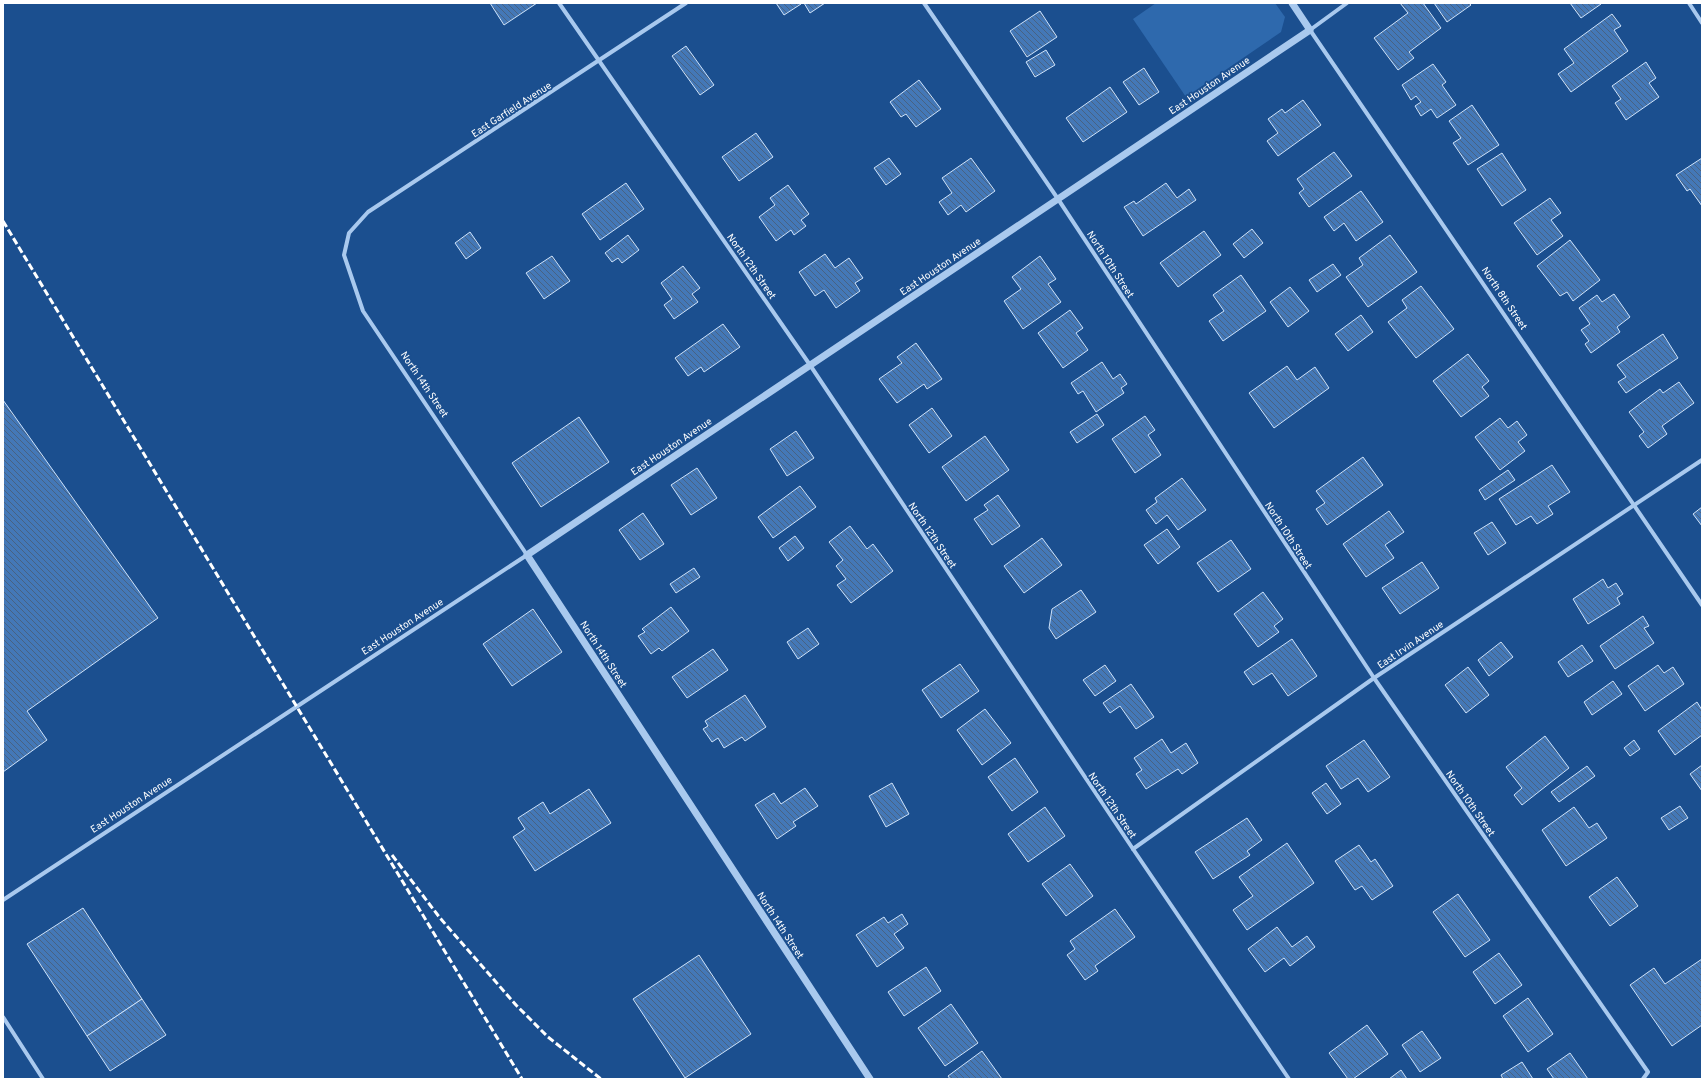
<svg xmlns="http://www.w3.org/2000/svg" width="1705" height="1082" viewBox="0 0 1705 1082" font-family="Overpass,sans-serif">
	<defs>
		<pattern id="building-back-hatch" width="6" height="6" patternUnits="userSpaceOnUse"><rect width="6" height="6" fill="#4478b7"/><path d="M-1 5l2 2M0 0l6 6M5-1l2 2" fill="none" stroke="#486282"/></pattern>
	</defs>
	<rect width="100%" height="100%" fill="#1b4f8f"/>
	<path fill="#2e69ad" d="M1156,3H1275L1285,17L1281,32L1186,97L1133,19Z"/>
	<g fill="url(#building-back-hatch)" stroke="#cfe3fa">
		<path d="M490,3H537L504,25Z"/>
		<path d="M776,3H800L801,4L784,15Z"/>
		<path d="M804,3H825L810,13Z"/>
		<path d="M1400,3H1423L1441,28L1409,52L1414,58L1398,70L1374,38L1408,13Z"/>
		<path d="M1434,3H1469L1471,5L1447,22Z"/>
		<path d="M1570,3H1600L1601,4L1581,18Z"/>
		<path d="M1040,11L1057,37L1027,57L1010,31Z"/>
		<path d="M1612,14L1621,26L1614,30L1628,51L1571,92L1558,74L1574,63L1564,49Z"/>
		<path d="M686,46L714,85L700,95L672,56Z"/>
		<path d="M1046,50L1055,65L1035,77L1026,62Z"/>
		<path d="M1646,62L1656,78L1649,83L1659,97L1626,120L1615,103L1621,99L1612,86Z"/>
		<path d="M1433,64L1446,82L1442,85L1456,105L1437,118L1431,109L1421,116L1415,106L1421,102L1416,96L1411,100L1402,85Z"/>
		<path d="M1144,68L1159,92L1139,105L1123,82Z"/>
		<path d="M919,80L941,109L916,127L906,114L901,117L890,102Z"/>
		<path d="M1110,87L1127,112L1083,142L1066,118Z"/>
		<path d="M1303,100L1321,125L1278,156L1267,141L1278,133L1268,119L1282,109L1285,113Z"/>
		<path d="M1472,105L1499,145L1468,165L1453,143L1461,138L1449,121Z"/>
		<path d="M756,133L773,157L739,181L722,157Z"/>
		<path d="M1334,152L1352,176L1309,207L1299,193L1304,189L1297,179Z"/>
		<path d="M1502,153L1526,190L1502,206L1477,169Z"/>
		<path d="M889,158L901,174L886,185L874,168Z"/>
		<path d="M971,158L995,191L966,212L961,205L948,215L939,202L952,193L942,178Z"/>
		<path d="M1702,158V206L1690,189L1687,191L1676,175Z"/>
		<path d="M626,183L644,209L600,240L582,214Z"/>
		<path d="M1166,183L1177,198L1189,189L1196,200L1143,236L1124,207L1134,201L1136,204Z"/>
		<path d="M788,185L809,214L801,220L806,226L794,235L791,230L776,241L759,217L775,205L770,198Z"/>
		<path d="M1361,191L1383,222L1356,241L1344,223L1334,231L1324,217Z"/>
		<path d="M1550,198L1561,213L1551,220L1563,236L1537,255L1514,223Z"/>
		<path d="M1252,229L1263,243L1244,258L1233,244Z"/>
		<path d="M1204,231L1221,255L1178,287L1160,263Z"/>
		<path d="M470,232L481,248L466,259L455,243Z"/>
		<path d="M628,235L639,250L622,263L618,258L612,262L605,253Z"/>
		<path d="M1390,235L1417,272L1368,307L1346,277L1363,265L1359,258Z"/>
		<path d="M1570,240L1600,280L1573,301L1567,292L1560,296L1537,266Z"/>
		<path d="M825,254L835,268L849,258L863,278L855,283L860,291L836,308L824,290L815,296L799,272Z"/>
		<path d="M552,256L570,281L544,299L526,273Z"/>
		<path d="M1040,256L1056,279L1048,284L1061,302L1023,329L1004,301L1021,289L1012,277Z"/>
		<path d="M1333,264L1341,275L1317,292L1309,280Z"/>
		<path d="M683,266L700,288L692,294L698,302L674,319L664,305L672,299L661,283Z"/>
		<path d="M1241,275L1266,311L1223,341L1209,321L1224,311L1213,295Z"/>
		<path d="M1421,286L1454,329L1416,358L1388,322L1407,308L1402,300Z"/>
		<path d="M1290,287L1309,311L1288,327L1270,302Z"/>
		<path d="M1614,294L1630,317L1617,327L1620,332L1591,353L1585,344L1589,341L1581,330L1590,324L1579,308L1597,295L1602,302Z"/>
		<path d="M1070,310L1083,328L1076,333L1088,350L1063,368L1038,333Z"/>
		<path d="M1361,315L1373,332L1348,351L1335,334Z"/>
		<path d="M723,324L740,347L704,372L701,367L688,376L675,358Z"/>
		<path d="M1663,334L1678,358L1626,393L1618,382L1626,377L1617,365Z"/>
		<path d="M916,343L942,379L927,389L924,384L897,403L879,379L902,363L897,357Z"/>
		<path d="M1468,354L1489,381L1482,387L1489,396L1461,417L1433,381Z"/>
		<path d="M1102,362L1113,379L1120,374L1127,384L1121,388L1124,393L1096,412L1083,391L1078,394L1071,383Z"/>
		<path d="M1287,366L1297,380L1315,367L1329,388L1274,428L1249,393Z"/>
		<path d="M1679,382L1694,403L1662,426L1667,434L1648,448L1639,436L1644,432L1629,412L1660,389L1663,393Z"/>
		<path d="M3,400L158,618L27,711L47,740L3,772Z"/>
		<path d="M932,408L952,436L929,453L909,425Z"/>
		<path d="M1097,414L1104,425L1077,443L1070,432Z"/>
		<path d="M1145,416L1155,430L1148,435L1161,455L1135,473L1112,439Z"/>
		<path d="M579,417L609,462L541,507L512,463Z"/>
		<path d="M1500,418L1508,428L1517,421L1527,435L1518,442L1525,451L1500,470L1475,437Z"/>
		<path d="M796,431L814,458L787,476L770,449Z"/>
		<path d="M985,436L1009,470L966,501L942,467Z"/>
		<path d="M1363,457L1383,485L1327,525L1316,509L1325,503L1316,491Z"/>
		<path d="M1552,465L1570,492L1548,506L1553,514L1537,524L1531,516L1516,525L1499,499Z"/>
		<path d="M697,468L717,498L691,515L671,485Z"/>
		<path d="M1508,470L1515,480L1485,500L1479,490Z"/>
		<path d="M1182,478L1206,510L1178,530L1167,515L1156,524L1146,510L1157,502L1155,498Z"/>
		<path d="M800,486L816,507L773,538L758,517Z"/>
		<path d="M998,495L1020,526L992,545L974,519L988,510L984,505Z"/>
		<path d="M1702,507V526L1693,514Z"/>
		<path d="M1389,511L1404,532L1385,545L1394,558L1366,577L1343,544Z"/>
		<path d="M643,513L664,544L640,560L619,530Z"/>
		<path d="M1492,522L1506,543L1488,555L1474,533Z"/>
		<path d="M850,526L867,549L873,544L893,571L851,603L837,585L846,579L836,566L843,560L829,542Z"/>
		<path d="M1167,529L1180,547L1158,564L1144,545Z"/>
		<path d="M795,536L804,548L788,561L779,548Z"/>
		<path d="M1042,538L1062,565L1024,593L1004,566Z"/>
		<path d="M1231,540L1251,569L1218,592L1197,563Z"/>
		<path d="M1422,562L1439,588L1400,614L1382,588Z"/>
		<path d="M694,568L700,577L676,593L670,584Z"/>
		<path d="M1603,579L1608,588L1616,583L1623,594L1617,598L1620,604L1588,624L1573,599Z"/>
		<path d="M1081,590L1096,612L1056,639L1049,628L1052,609Z"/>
		<path d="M1263,592L1283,619L1274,626L1279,632L1258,647L1234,614Z"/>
		<path d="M671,607L689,631L662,651L659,648L651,654L638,636L645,632L642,629Z"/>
		<path d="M533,609L562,652L512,686L483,644Z"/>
		<path d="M1643,616L1649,626L1644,628L1654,643L1615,669L1600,646Z"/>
		<path d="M808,628L819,644L798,659L787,642Z"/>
		<path d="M1292,639L1317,676L1288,696L1272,673L1253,685L1244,672Z"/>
		<path d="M1501,642L1513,657L1489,676L1478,660Z"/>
		<path d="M1582,645L1593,661L1568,677L1558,662Z"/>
		<path d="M713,649L728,670L687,698L672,677Z"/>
		<path d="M960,664L979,691L941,718L922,690Z"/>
		<path d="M1105,665L1116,681L1095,696L1083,680Z"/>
		<path d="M1658,665L1664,673L1673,667L1684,684L1645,711L1628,686Z"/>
		<path d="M1468,667L1489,695L1466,713L1445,685Z"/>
		<path d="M1613,681L1622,694L1592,715L1584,702Z"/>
		<path d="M1131,684L1154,717L1136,729L1120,706L1110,713L1103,703Z"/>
		<path d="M745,695L766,727L745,741L742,737L724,748L718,738L712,742L703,729L708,726L705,721Z"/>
		<path d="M1697,702L1702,710V735L1675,755L1658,731Z"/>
		<path d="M985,709L1011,743L982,765L957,730Z"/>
		<path d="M1545,736L1569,768L1522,805L1514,795L1522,788L1506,767Z"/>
		<path d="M1162,739L1171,753L1186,743L1198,763L1182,774L1178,769L1146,789L1136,774L1142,770L1134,758Z"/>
		<path d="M1364,740L1390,777L1368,792L1358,778L1341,789L1326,766Z"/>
		<path d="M1634,740L1640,749L1630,756L1624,748Z"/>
		<path d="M1015,758L1038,792L1012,811L988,777Z"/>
		<path d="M1702,765V791L1690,774Z"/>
		<path d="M1587,766L1595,776L1559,802L1551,792Z"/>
		<path d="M892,783L909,814L886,827L869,796Z"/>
		<path d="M1326,783L1341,804L1327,814L1312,793Z"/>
		<path d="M805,788L818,806L793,822L796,826L777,839L755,805L774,793L781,804Z"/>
		<path d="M589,789L611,823L535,871L513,837L525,829L518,818L543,802L550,814Z"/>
		<path d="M1680,806L1688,818L1669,830L1661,818Z"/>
		<path d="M1045,807L1065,836L1028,862L1008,834Z"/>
		<path d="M1574,807L1589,828L1597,823L1607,838L1566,866L1542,830Z"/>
		<path d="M1247,818L1262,840L1247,851L1250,855L1213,879L1195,852Z"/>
		<path d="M1287,843L1314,883L1247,930L1233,910L1253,896L1239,877Z"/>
		<path d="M1359,845L1371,862L1375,859L1393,886L1372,900L1362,886L1355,890L1335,861Z"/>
		<path d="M1070,864L1093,896L1066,916L1042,884Z"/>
		<path d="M1617,877L1638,906L1610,926L1589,897Z"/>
		<path d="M1458,894L1490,940L1465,957L1433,912Z"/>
		<path d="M83,908L142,999L87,1036L27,944Z"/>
		<path d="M1115,909L1135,937L1095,966L1098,971L1085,980L1067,955L1075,949L1070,941Z"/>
		<path d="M902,914L908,924L894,934L904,948L877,967L856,935L884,917L888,923Z"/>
		<path d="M1277,927L1292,947L1307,936L1315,947L1290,966L1284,958L1265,972L1248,949Z"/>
		<path d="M1499,953L1522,985L1495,1004L1473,972Z"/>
		<path d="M699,955L751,1034L685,1078L633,999Z"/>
		<path d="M1702,959V1025L1672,1046L1630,985L1654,968L1665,984Z"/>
		<path d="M926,967L941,991L904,1016L888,992Z"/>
		<path d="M1528,998L1553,1034L1528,1052L1503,1016Z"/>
		<path d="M142,999L166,1035L110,1071L87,1036Z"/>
		<path d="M951,1004L978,1043L945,1066L918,1028Z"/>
		<path d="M1367,1025L1388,1054L1353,1079H1348L1329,1053Z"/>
		<path d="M1422,1031L1441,1058L1420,1072L1402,1045Z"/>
		<path d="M982,1051L1002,1079H950L948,1076Z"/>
		<path d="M1570,1053L1588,1079H1554L1547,1069Z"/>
		<path d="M1522,1062L1533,1079H1503L1501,1075Z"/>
		<path d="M1401,1070L1407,1079H1389Z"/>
	</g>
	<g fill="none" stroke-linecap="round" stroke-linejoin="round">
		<g stroke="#a9c9ee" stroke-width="4">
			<path d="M559,3L810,365L1133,849L1289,1079"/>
			<path d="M924,3L1058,199L1374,678L1648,1072L1643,1079"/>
			<path d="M1347,3L1310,30L1702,605"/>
			<path d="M1689,3L1702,23"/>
			<path d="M1133,849L1374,678L1702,460"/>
			<path d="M3,900L527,555L363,311L344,255L349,233L368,212L686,3"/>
			<path d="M3,1017L43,1079"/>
		</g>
		<path stroke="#a9c9ee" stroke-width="7" d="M870,1079L527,555L1310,30L1292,3"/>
		<g stroke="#fff" stroke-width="3" stroke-dasharray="7 3" stroke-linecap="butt">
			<path d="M3,221L522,1079"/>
			<path d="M392,855L440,918L516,1005L548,1037L601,1079"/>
		</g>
	</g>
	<g text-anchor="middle" stroke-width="3.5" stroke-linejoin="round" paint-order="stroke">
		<g font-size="10" fill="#fff" stroke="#1b4f8f">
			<text transform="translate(1209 85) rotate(-34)" y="4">East Houston Avenue</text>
			<text transform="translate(511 109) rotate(-33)" y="4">East Garfield Avenue</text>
			<text transform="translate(1111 264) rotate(57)" y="4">North 10th Street</text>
			<text transform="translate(752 266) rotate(55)" y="4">North 12th Street</text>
			<text transform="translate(940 266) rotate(-34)" y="4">East Houston Avenue</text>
			<text transform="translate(1505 298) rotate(56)" y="4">North 8th Street</text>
			<text transform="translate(425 384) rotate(56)" y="4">North 14th Street</text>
			<text transform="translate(671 446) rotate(-34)" y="4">East Houston Avenue</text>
			<text transform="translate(933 535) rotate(56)" y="4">North 12th Street</text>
			<text transform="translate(1289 535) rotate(57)" y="4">North 10th Street</text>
			<text transform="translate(402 626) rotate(-33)" y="4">East Houston Avenue</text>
			<text transform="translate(1410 644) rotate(-34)" y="4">East Irvin Avenue</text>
			<text transform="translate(604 654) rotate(57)" y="4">North 14th Street</text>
			<text transform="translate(1471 803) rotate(55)" y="4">North 10th Street</text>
			<text transform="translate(131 804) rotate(-33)" y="4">East Houston Avenue</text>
			<text transform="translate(1113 805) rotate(56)" y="4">North 12th Street</text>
			<text transform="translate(781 925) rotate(57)" y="4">North 14th Street</text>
		</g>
	</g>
	<rect width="1705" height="1082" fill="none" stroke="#ffffff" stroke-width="8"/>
</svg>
